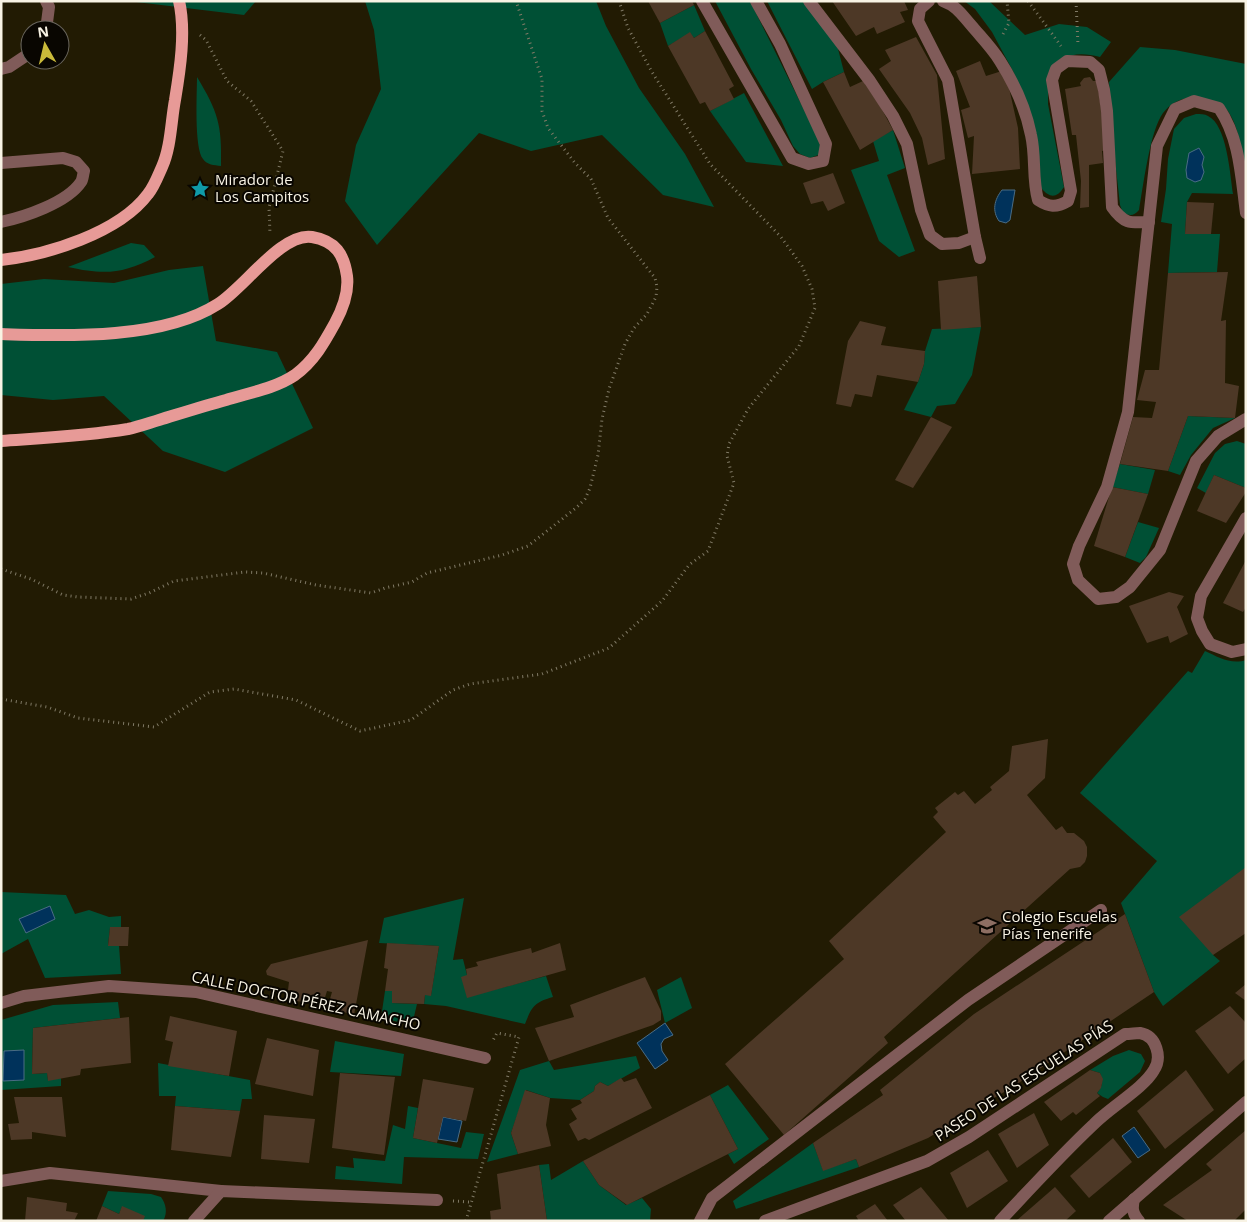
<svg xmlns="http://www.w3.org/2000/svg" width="1247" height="1222" viewBox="0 0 1247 1222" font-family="'Open Sans',sans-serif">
	<rect width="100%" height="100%" fill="#221b03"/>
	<g fill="#005035">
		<path d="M128,1H256L244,15Z"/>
		<path d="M365,1H596L606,26L639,88L685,154L714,207L663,195L602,135L531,151L479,133L377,245L345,201L356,145L381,89L374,30Z"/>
		<path d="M715,1H750L822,146L821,154L810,158L800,154L793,146L781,120L751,69Z"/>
		<path d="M767,1H803L837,45L844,72L823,82L812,89Z"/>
		<path d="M964,1H989L1025,35L1059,24L1087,27L1111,42L1100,57C1084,53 1075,53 1060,59L1048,83V104L1064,187C1056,199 1050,198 1041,188L1014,73L992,32L975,9Z"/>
		<path d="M694,5L705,31L694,38L690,33L668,46L660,23Z"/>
		<path d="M1140,47L1175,50L1246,64V180C1242,158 1240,119 1222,105C1216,100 1204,100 1196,99C1183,96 1171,103 1163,113C1150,130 1143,188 1139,210C1134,216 1130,216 1123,213L1120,205L1115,160L1109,82Z"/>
		<path d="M197,77C218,112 222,124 221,166C214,165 207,165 203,159C194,148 197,93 197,77Z"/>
		<path d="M744,93L783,166L746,162L710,111Z"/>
		<path d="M1196,114C1200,114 1205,114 1208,116C1227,125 1230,174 1233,194L1192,193L1187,202L1185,234H1220L1217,272L1168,273L1172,224L1161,222L1166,189L1168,159L1174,129L1184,118Z"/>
		<path d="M893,130L905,168L887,175L915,251L899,257L879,241L851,170L879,161L873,141Z"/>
		<path d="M131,243L144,245L155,257C123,274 104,275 68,267Z"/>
		<path d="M203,266L216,341L277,352L313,428L225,472L163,451L104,396L53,400L1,395V284L44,279L114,283L169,270Z"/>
		<path d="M981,327L972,375L955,404L937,406L931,417L904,410L918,382L924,364L925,351L932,329Z"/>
		<path d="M1188,416L1235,418L1213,428L1191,455L1180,475L1168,471Z"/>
		<path d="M1237,441L1246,444V488L1214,475L1206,493L1197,488L1215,453L1225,444Z"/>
		<path d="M1120,464L1155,470L1148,494L1112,487Z"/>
		<path d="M1138,522L1159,528L1146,557L1140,563L1125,557Z"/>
		<path d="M1205,651C1218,657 1231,665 1246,660V867L1213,955L1220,961L1163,1006L1154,992L1121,903L1157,861L1080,793L1188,671L1192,673Z"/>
		<path d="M1,892L66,895L75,914L89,910L109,917L121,916V927L110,928L108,945H119L121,974L45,978L28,939L1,954Z"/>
		<path d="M464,898L453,960L463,959L467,975V997L546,976L553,997C535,1002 532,1006 525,1024L446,1006L424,1004L425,995H431L439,946L379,943L384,918Z"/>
		<path d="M681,977L692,1008L665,1023L657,990Z"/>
		<path d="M385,991H392V1003L417,1004L412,1025L381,1018Z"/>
		<path d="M118,1002L120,1018L33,1028L32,1074L47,1073L48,1080L61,1078V1086L1,1090V1020L53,1005Z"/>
		<path d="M335,1041L404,1054L401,1076L330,1072Z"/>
		<path d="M1129,1050L1141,1054L1145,1061L1140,1072L1108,1099L1103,1097L1097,1093C1103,1086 1103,1081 1100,1073L1090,1070L1113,1056Z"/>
		<path d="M636,1056L640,1068L608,1086L600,1082L595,1086L594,1091L580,1100L550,1098L526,1090L511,1133L518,1154L487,1162L520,1070L549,1061L554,1070Z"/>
		<path d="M158,1063L250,1080L252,1099H242L240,1111L175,1106L176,1096H159Z"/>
		<path d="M728,1085L769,1139L734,1164L728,1154L738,1149L710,1095Z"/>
		<path d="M408,1106L418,1108L413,1138L461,1148L466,1132L484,1134L478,1159L404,1157L402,1184L335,1179L336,1166L354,1168L353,1158L385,1161L393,1125L405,1129Z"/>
		<path d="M813,1143L823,1170L856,1159L859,1167L736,1209L733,1201Z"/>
		<path d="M583,1161L599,1185L626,1205L642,1198L651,1209L650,1221H547L539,1165L549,1164L551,1180Z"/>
		<path d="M108,1191L151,1194L161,1197C166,1204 168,1213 163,1221H143L122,1207L119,1214L102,1206Z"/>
	</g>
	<g fill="#00325b" stroke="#4a6c84">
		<path d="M1199,148L1204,157L1202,165L1204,172L1201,180L1195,182L1187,178L1186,170L1189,153Z"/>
		<path d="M1002,190H1015L1010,220L1006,223L999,221C992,211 994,200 1002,190Z"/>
		<path d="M50,906L55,919L26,933L19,919Z"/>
		<path d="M665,1023L673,1035L664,1039L661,1044L662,1051L668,1060L655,1069L637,1043Z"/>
		<path d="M24,1050V1080L3,1081L4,1051Z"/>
		<path d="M443,1117L462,1121L457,1142L438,1139Z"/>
		<path d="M1134,1127L1150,1150L1138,1158L1122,1136Z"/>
	</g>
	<g fill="#4d3826">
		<path d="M648,1H692L694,5L660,23Z"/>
		<path d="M832,1H904L908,10L900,12L905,22L877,34L874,27L856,36Z"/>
		<path d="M705,31L734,86L729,89L734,99L710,111L705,102L700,104L668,46L690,32L694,38Z"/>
		<path d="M916,37L937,75L945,159L928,165L922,138L910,113L879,69L891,61L885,50Z"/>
		<path d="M980,61L986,76L1005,70L1018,128L1020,169L972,174L974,136L968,138L961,110L970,107L956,71Z"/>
		<path d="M844,72L850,87L863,81L880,106L893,130L860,150L823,82Z"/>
		<path d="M1090,77L1093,81H1097L1107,150L1102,151L1103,163L1089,165V207L1080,208L1081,181L1076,135H1072L1065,89L1081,86L1080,83L1084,78Z"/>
		<path d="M833,173L845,203L828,211L823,201L811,204L803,183Z"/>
		<path d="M1187,202L1214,203L1211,234H1185Z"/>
		<path d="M1228,272L1221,321L1226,320L1225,383L1239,386L1235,418L1188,416L1168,471L1120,464L1133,417L1152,418L1156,402L1137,400L1145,370H1159L1168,273Z"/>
		<path d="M977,276L981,327L941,330L938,281Z"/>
		<path d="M860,321L886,327L881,345L925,351L924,364L918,382L877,375L872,397L855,394L851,407L836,404L848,341Z"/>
		<path d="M931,417L952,427L913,488L895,480Z"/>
		<path d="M1214,475L1246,488V492L1226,523L1197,511Z"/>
		<path d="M1112,487L1148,494L1125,557L1094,546Z"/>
		<path d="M1246,560V607L1243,612L1223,603Z"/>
		<path d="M1169,592L1184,596L1177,607L1188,634L1170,643L1168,636L1147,643L1129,606Z"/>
		<path d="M1048,739L1045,778L1027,795L1056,830L1062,826L1067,833H1074L1084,841L1087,847V856L1085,862L1080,867L1070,869L884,1037L888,1043L784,1135L725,1064L844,959L829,941L946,832L933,817L938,812L935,808L955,792L958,795L964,791L975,804L992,790L990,787L1009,771L1012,746Z"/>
		<path d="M1246,867V933L1213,955L1179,917Z"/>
		<path d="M1125,914L1154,992L1014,1086L928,1138L859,1167L856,1159L823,1171L813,1143L883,1095L880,1090L974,1014Z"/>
		<path d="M110,927H129L128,946H108Z"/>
		<path d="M368,940L354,1015L337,1010L338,1001L330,999L332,992L327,991L323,1004L295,1001L297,992L288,990L289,982L267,975L266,971L271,964Z"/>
		<path d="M387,943L439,946L431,996L425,995L424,1004L392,1003V991H385L388,969L384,968Z"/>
		<path d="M560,943L566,970L467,998L461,977L467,975L466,969L478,966L476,962L531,948L532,953Z"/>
		<path d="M645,977L661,1011V1020L653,1025L549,1061L535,1028L574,1017L570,1005Z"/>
		<path d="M1246,984V1001L1235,993Z"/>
		<path d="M1230,1006L1246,1023V1058L1228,1074L1195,1031Z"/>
		<path d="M170,1016L237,1031L229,1076L168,1066L173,1042L165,1040Z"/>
		<path d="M129,1017L131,1063L81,1069L80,1075L48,1081L47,1073L32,1074L33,1028Z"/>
		<path d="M267,1038L319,1050L313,1096L255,1084Z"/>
		<path d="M1090,1070L1100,1073L1103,1079L1101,1088L1097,1093L1100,1096L1076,1115L1073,1112L1061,1121L1044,1102Z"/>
		<path d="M1186,1070L1214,1110L1165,1149L1137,1111Z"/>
		<path d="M340,1073L395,1077L384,1155L332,1148Z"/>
		<path d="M621,1078L624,1082L636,1078L652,1108L589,1140L585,1138L578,1141L569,1124L577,1119L571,1109L582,1103L580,1100L594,1091L595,1086L600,1082L608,1086Z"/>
		<path d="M423,1079L474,1088L466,1121L443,1117L437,1143L413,1138Z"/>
		<path d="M525,1090L550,1098L546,1125L551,1146L518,1154L511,1133Z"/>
		<path d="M710,1095L738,1149L627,1205L599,1185L583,1161Z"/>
		<path d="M14,1097H62L66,1137L32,1132V1139L11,1140L8,1124L19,1123Z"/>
		<path d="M175,1106L240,1111L231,1157L171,1150Z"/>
		<path d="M1034,1113L1049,1145L1017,1168L998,1134Z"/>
		<path d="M264,1115L315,1119L309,1163L261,1159Z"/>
		<path d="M1246,1130V1209L1234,1221H1188L1163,1205L1212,1170L1206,1164Z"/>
		<path d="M1113,1138L1132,1162L1089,1198L1070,1176Z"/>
		<path d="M988,1150L1008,1181L967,1208L950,1173Z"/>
		<path d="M539,1165L547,1221H491L490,1211L501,1209L497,1174Z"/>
		<path d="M921,1187L949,1221H906L893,1205Z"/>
		<path d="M1055,1187L1076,1211L1065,1221H1016Z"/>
		<path d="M27,1197L67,1203L66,1211L78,1213L74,1221H25Z"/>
		<path d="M875,1204L888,1221H859L856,1216Z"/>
		<path d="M102,1206L119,1214L122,1206L145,1216L143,1221H96Z"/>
	</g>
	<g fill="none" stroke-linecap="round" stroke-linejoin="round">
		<g stroke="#807a66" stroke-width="3" stroke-dasharray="1 4" stroke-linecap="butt">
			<path d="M1028,1L1061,46"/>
			<path d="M1076,1L1078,45"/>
			<path d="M1003,34L1009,23L1007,1"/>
			<path d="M200,35L206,40L227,81L251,101L283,151L269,208L270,234"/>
			<path d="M1,569L31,579L63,595L78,597L131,599L149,593L174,581L245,572L263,573L316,585L371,593L385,588L412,582L427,573L502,555L528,546L576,508L585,499L590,488L598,455L602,419L609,389L625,344L634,328L647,314L656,297L657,287L655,278L608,218L591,179L575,163L548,128L542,111V79L516,1"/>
			<path d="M1,699L47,707L78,718L154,727L210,692L234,689L296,700L360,731L411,720L453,690L470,684L542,674L609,648L662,601L689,565L708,551L734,483L727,456L729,444L748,409L799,346L815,308L812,289L802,266L781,237L710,164L652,72L628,28L619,1"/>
			<path d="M453,1201L470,1202"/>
			<path d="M466,1221L519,1037L497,1033L492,1042"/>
		</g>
		<g stroke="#805b59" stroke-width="12">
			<path d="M702,1L792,158L809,164L823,161L826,144L780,44L756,1"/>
			<path d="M809,1L870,81L893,116L907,144L921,210L930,235L942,244L959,243L975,237"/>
			<path d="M929,1L920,9L918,21L948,80L975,237L980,258"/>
			<path d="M943,1C957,6 962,15 971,25C981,37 992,48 1000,61C1014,83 1026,110 1031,135C1036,157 1032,178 1038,200C1049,207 1056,208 1068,201L1071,191L1052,80L1056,69L1067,61L1090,62L1099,70L1104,90L1107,111L1112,207C1124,224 1130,223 1149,222"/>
			<path d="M46,30L49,7L46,1"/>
			<path d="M1,69L9,67L30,53"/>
			<path d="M1,163L63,158L76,162L84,171C83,174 83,179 81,182C67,203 24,217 1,222"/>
			<path d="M1246,213C1241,177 1240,139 1219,108L1194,101L1175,109L1157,146L1128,412L1107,487L1079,546L1073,564L1078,580L1098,599L1116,597L1130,587L1160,550L1196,461L1218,436L1246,419"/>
			<path d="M1246,518L1201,596L1197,618L1202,631L1210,644L1232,652L1246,649"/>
			<path d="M1,1003L24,996L109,986L196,992L485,1058"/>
			<path d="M1,1181L50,1173L221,1191"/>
			<path d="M1134,1199C1132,1208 1132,1213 1139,1221"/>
			<path d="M194,1221L221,1191L437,1200"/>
			<path d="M700,1221L712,1198L968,1000L1101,910"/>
			<path d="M765,1221L927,1161L969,1137L1125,1034C1130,1034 1136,1033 1140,1033C1157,1036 1162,1058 1154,1070C1144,1088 1109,1108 1094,1124C1061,1155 1031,1188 1000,1221"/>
			<path d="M1109,1221L1246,1102"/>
		</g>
		<g stroke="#e79a97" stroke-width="12">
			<path d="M1,260C47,255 119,233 148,194C154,187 158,176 162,167C171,147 171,121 175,100C180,70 186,31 179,1"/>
			<path d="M1,334C65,336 162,340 218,304C244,288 282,232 312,237C336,241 344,255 347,276C349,292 342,310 335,323C324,343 314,361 295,375C276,388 249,393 226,400C204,406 182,413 159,420C149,423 138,427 128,429C86,436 43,438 1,441"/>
		</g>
	</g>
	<defs>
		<g id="sight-bare" transform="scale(1.5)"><path d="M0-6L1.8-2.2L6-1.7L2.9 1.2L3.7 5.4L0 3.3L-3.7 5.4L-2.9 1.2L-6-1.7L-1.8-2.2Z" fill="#0f9aa8" stroke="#090601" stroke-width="2.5" paint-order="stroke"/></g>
		<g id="school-bare" transform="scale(1.5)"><path d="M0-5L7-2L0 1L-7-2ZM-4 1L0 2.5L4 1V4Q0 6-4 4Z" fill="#8d6e63" stroke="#090601" stroke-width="2.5" paint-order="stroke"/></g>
	</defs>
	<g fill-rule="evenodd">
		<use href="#sight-bare" x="200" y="189"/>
		<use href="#school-bare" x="987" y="926"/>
	</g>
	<g text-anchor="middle" stroke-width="4" stroke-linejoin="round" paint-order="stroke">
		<g font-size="15" fill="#f8f3e4" stroke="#090601" text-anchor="start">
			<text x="215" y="185">Mirador de<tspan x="215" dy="17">Los Campitos</tspan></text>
			<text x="1002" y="922">Colegio Escuelas<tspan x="1002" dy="17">Pías Tenerife</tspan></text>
		</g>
		<g font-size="15" fill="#f8f3e4" stroke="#090601">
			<text transform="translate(306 1001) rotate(12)" y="5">CALLE DOCTOR PÉREZ CAMACHO</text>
			<text transform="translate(1024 1081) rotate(-33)" y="5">PASEO DE LAS ESCUELAS PÍAS</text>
		</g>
	</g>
	<rect width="1247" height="1222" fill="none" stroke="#f8f3e4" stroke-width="5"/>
	<g transform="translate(45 45) rotate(352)"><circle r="24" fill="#090601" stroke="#69655c"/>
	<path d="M0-4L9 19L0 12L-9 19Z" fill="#caba3a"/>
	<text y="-8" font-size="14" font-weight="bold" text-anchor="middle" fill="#f8f3e4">N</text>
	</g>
</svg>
